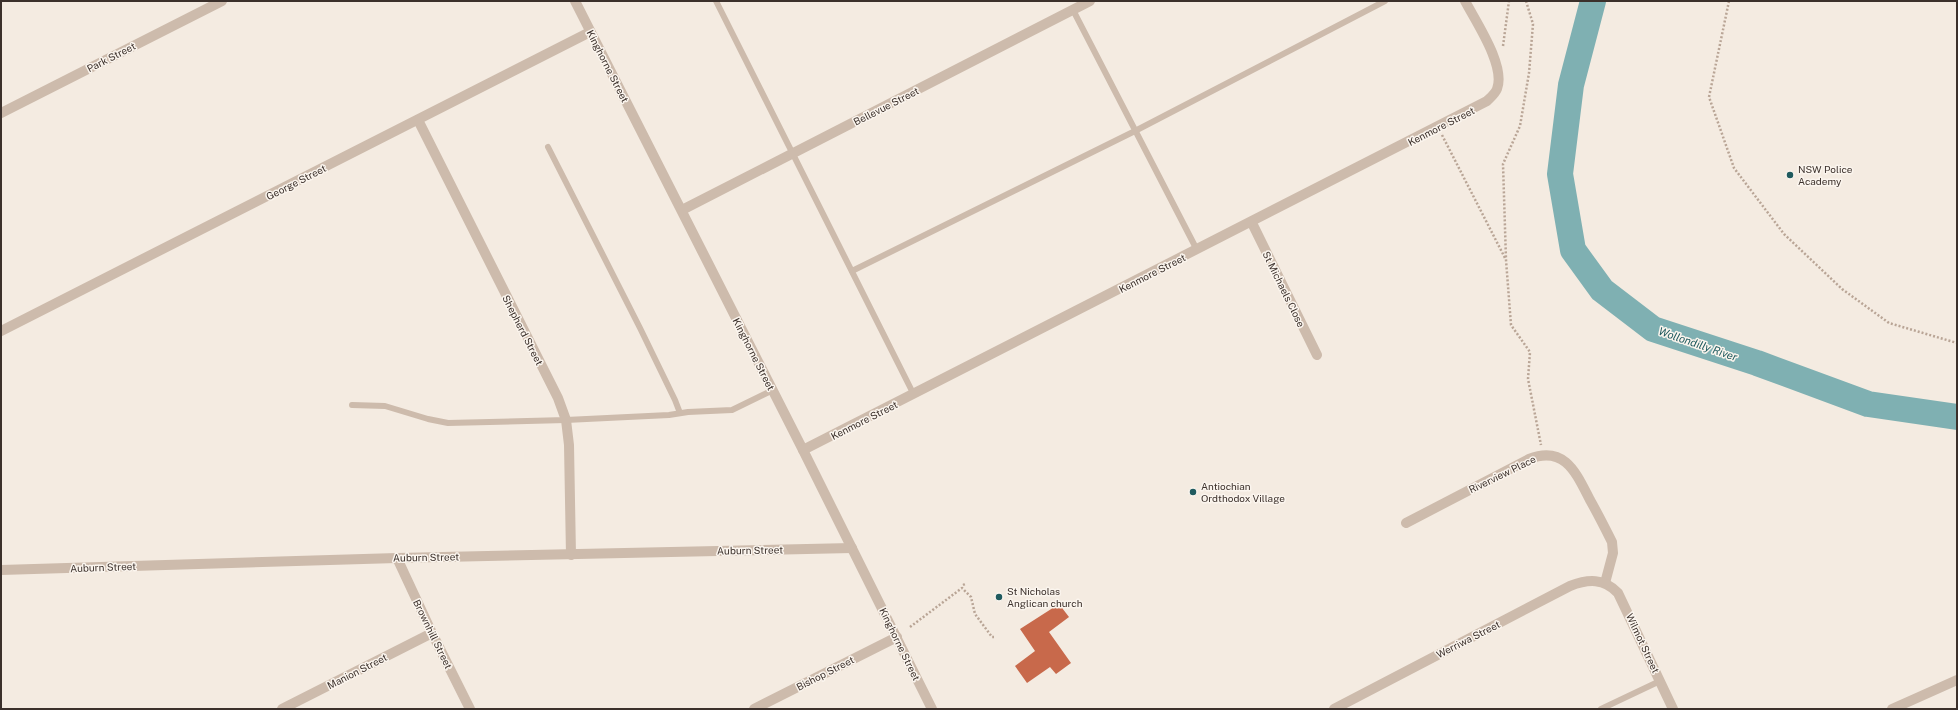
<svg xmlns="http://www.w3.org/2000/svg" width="1958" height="710" viewBox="0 0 1958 710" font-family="'Public Sans',sans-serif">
	<rect width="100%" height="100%" fill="#f4ebe1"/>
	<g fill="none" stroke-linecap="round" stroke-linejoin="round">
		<path stroke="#7fb0b2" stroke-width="26" d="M1593,1L1571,85L1560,174L1573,250L1602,290L1653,329L1757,363L1868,404L1957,417"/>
	</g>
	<path fill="#c8694b" d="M1059,604L1069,617L1049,632L1071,663L1056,674L1050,667L1027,683L1015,666L1035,651L1020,629Z"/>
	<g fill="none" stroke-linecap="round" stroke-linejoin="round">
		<g stroke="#b9a596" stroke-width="2.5" stroke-dasharray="2 2" stroke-linecap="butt">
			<path d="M1526,1L1533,24L1529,73L1520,126L1503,164L1506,260L1511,325L1530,352L1528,379L1541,445"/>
			<path d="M1729,1L1709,97L1734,168L1784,234L1842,289L1889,323L1957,343"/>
			<path d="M1503,46L1509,1"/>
			<path d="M1442,135L1505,258"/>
			<path d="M963,585L965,584"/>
			<path d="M910,627L962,588L971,597L975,614L992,637H994"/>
		</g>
		<g stroke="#cdbbac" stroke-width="6">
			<path d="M716,1L914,395"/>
			<path d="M1073,10L1197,250"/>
			<path d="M548,147L640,328L675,400L680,413"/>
			<path d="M852,271L1135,131L1385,1"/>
			<path d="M352,405L385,406L428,419L448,423L566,420L669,415L688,412L732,410L773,390"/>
			<path d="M1601,709L1660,681"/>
		</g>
		<g stroke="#cdbbac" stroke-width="10">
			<path d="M575,1L803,450L932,709"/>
			<path d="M1,113L222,1"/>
			<path d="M418,120L558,398L566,420L569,445L571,555"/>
			<path d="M682,210L1090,1"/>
			<path d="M1252,223L1317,355"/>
			<path d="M1,331L590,32"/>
			<path d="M803,450L1487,101C1490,98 1495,94 1497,89C1506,66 1476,22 1465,1"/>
			<path d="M1406,523L1529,459C1565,445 1576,473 1590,500C1598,514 1605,528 1612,542L1613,553L1605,583"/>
			<path d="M397,558L432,633L470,709"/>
			<path d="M1,570L397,558L852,548"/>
			<path d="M282,709L432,633"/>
			<path d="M754,709L897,637"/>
			<path d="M1334,709L1570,586C1588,579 1604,578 1618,593L1673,709"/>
			<path d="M1892,709L1957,680"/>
		</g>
	</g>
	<g fill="#1f5a5e" stroke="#fbf5ee" stroke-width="1.5">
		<circle cx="1790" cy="175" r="4"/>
		<circle cx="1193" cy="492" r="4"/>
		<circle cx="999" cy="597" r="4"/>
	</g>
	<g text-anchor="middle" stroke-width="3" stroke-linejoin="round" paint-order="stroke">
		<g font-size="10" fill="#3b302b" stroke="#fbf5ee">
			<text transform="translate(111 57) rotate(-27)" y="4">Park Street</text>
			<text transform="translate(608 66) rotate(63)" y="4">Kinghorne Street</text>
			<text transform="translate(886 106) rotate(-27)" y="4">Bellevue Street</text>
			<text transform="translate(1441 126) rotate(-27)" y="4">Kenmore Street</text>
			<text transform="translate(296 182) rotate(-27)" y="4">George Street</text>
			<text transform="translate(1152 273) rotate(-27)" y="4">Kenmore Street</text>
			<text transform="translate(1284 289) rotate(64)" y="4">St Michaels Close</text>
			<text transform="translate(523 330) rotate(63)" y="4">Shepherd Street</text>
			<text transform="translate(754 354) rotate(63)" y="4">Kinghorne Street</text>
			<text transform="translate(864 420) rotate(-27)" y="4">Kenmore Street</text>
			<text transform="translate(1502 474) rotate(-26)" y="4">Riverview Place</text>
			<text transform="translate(750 550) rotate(-1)" y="4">Auburn Street</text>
			<text transform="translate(426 557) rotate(-1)" y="4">Auburn Street</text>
			<text transform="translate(103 567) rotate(-2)" y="4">Auburn Street</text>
			<text transform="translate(433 634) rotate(64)" y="4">Brownhill Street</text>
			<text transform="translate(1468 639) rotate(-27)" y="4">Werriwa Street</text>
			<text transform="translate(1643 643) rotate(65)" y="4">Wilmot Street</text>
			<text transform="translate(900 644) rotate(64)" y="4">Kinghorne Street</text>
			<text transform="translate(357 671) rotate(-27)" y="4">Manion Street</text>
			<text transform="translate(825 673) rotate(-27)" y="4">Bishop Street</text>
		</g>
		<g font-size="10" fill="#3b302b" stroke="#fbf5ee" text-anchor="start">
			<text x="1798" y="173">NSW Police<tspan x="1798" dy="12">Academy</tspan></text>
			<text x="1201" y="490">Antiochian<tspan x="1201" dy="12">Ordthodox Village</tspan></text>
			<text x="1007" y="595">St Nicholas<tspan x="1007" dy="12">Anglican church</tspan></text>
		</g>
		<g font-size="11" font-style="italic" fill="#1f5a5e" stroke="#fbf5ee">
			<text transform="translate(1698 344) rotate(19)" y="4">Wollondilly River</text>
		</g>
	</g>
	<rect width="1958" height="710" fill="none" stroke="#3b302b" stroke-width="4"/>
</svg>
